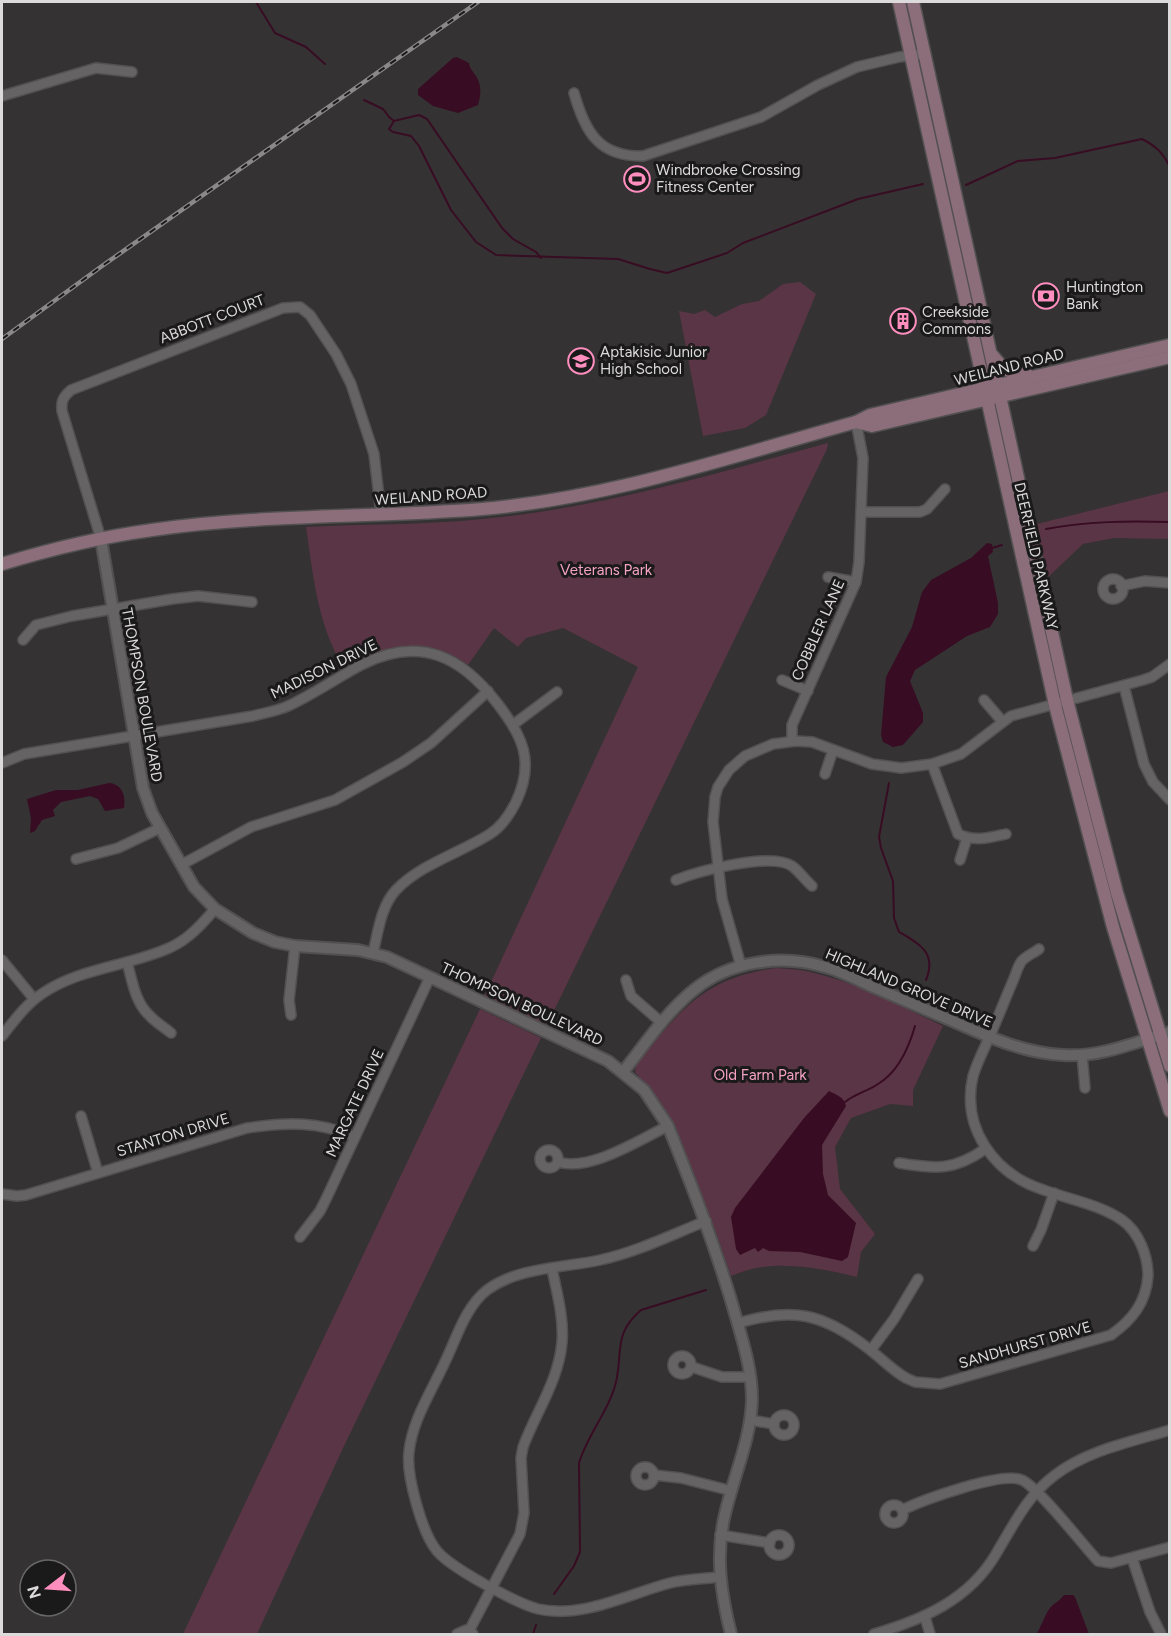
<svg xmlns="http://www.w3.org/2000/svg" width="1171" height="1636" viewBox="0 0 1171 1636" font-family="Figtree,sans-serif">
	<rect width="100%" height="100%" fill="#353233"/>
	<g fill="#5a3545">
		<path d="M800,282L816,294L766,415L745,428L703,436L679,311L694,314L705,310L715,317L742,304L759,301L783,284Z"/>
		<path d="M828,443L827,449L546,1027L484,997L638,667L563,628L526,638L518,647L494,628L468,665C426,635 386,648 344,669C317,622 314,580 306,527C364,524 424,525 483,519C601,508 714,474 828,443Z"/>
		<path d="M1169,491V539L1114,538L1083,544L1045,580L1033,525Z"/>
		<path d="M777,968C788,969 799,969 810,972C856,982 900,1006 943,1026L913,1090V1106L890,1104L851,1118L835,1147L840,1189L875,1234L861,1252L857,1277C816,1267 771,1258 731,1276L717,1235L677,1133L660,1102L635,1072L636,1065C679,1011 704,977 777,968Z"/>
		<path d="M480,1009L541,1038L344,1446L257,1634H183Z"/>
	</g>
	<g fill="#380c22">
		<path d="M457,57L469,63C470,69 472,70 476,76C482,85 481,95 478,105L458,113L433,106L418,95V89L453,58Z"/>
		<path d="M987,543L992,544L993,552L988,556L998,603V614L990,627L967,636L915,670L910,681L923,713V722L903,745L893,747L883,742L881,735L886,677L912,627L922,592L931,580L971,558Z"/>
		<path d="M109,783C122,784 126,796 124,808L105,811L98,799L90,796L61,802L53,810L55,816L42,820L35,831L30,833L31,818L27,799L56,790H78Z"/>
		<path d="M829,1091C837,1095 844,1097 846,1106L822,1145L823,1174L828,1195L856,1223L848,1257L842,1261L800,1252L769,1251L763,1248L758,1252L755,1248L740,1255L736,1249L731,1217L735,1208L804,1118Z"/>
		<path d="M1064,1595H1073L1075,1597L1089,1634H1036C1042,1626 1044,1616 1050,1608C1054,1603 1060,1601 1064,1595Z"/>
	</g>
	<g fill="none" stroke-linecap="round" stroke-linejoin="round">
		<g stroke="#380c22" stroke-width="2">
			<path d="M256,2L275,33L306,47L325,64"/>
			<path d="M364,100L383,109L389,117L394,121L389,129L393,132L411,136L419,146L451,210L476,242L496,255L618,259L650,269L667,273L727,253L743,243L858,199L923,184"/>
			<path d="M394,121L419,115L427,119L502,228L513,239L536,252L541,258"/>
			<path d="M966,185L1018,161L1055,158L1142,139C1156,146 1163,153 1170,167"/>
			<path d="M1046,529C1087,521 1128,521 1170,522"/>
			<path d="M992,548L1002,545"/>
			<path d="M889,783L879,837L881,848L893,881L894,918L899,932C920,944 937,953 926,980"/>
			<path d="M845,1102C855,1094 868,1091 878,1084C898,1072 909,1047 915,1026"/>
			<path d="M554,1594L574,1566L580,1552L579,1463C587,1435 609,1411 616,1382C623,1352 613,1334 641,1310L706,1290"/>
			<path d="M533,1634L536,1625"/>
		</g>
		<g stroke="#525051" stroke-width="12">
			<g id="minor">
				<path d="M574,93C585,132 599,157 643,156L761,117L818,85L857,67L899,57L924,54"/>
				<path d="M2,96L96,68L132,72"/>
				<path d="M861,512H920L927,509L945,489"/>
				<path d="M101,539L62,411C61,401 63,397 71,390L283,308L300,307L310,315L336,354L351,384L374,454L381,514"/>
				<path d="M828,577L856,582"/>
				<circle cx="1113" cy="589" r="10"/>
				<path d="M1121,586L1145,581L1170,583"/>
				<path d="M23,640L36,625L72,616L172,599L198,596L252,602"/>
				<path d="M782,680L808,691"/>
				<path d="M1124,686L1144,764L1153,782L1170,800"/>
				<path d="M984,700L1002,721"/>
				<path d="M514,724L557,692"/>
				<path d="M792,741V725L856,582L859,562L863,458L856,422"/>
				<path d="M2,763L24,754L253,716C264,713 277,711 288,706C314,694 338,677 363,664C420,636 461,656 497,703C523,736 535,762 516,802C510,814 501,827 490,834C460,853 421,864 396,890C381,906 378,932 373,953"/>
				<path d="M932,764L958,834C975,842 988,838 1006,834"/>
				<path d="M825,774L833,750"/>
				<path d="M76,859L118,848L160,828"/>
				<path d="M960,860L967,838"/>
				<path d="M181,865L251,827L335,800L403,762L431,743L488,691"/>
				<path d="M676,880C699,871 770,852 792,866C799,871 805,880 812,886"/>
				<path d="M2,960L34,999"/>
				<path d="M127,962C132,980 135,1002 149,1015C155,1022 164,1027 171,1033"/>
				<path d="M741,966L722,899L713,822L715,797L718,787L729,770L745,756L773,744L796,741L812,742L872,764L887,766L901,768L932,764L961,754L1011,716L1143,680L1152,677L1170,664"/>
				<path d="M626,980L631,996L662,1023"/>
				<path d="M291,1015L289,1000L295,946"/>
				<path d="M2,1036C14,1021 26,1004 43,993C80,968 129,966 169,948C188,940 202,924 215,909"/>
				<path d="M1082,1055L1085,1088"/>
				<path d="M81,1116L98,1173"/>
				<circle cx="549" cy="1159" r="9"/>
				<path d="M558,1162C590,1172 639,1140 668,1126"/>
				<path d="M899,1163C935,1169 954,1171 985,1149"/>
				<path d="M2,1194L17,1196L26,1195L247,1128C286,1122 319,1121 355,1137"/>
				<path d="M706,1221C671,1235 637,1252 600,1260C563,1268 518,1267 487,1290C465,1307 456,1340 444,1364C431,1392 412,1421 409,1452C406,1475 422,1533 437,1551C451,1568 516,1603 538,1609C582,1619 628,1594 670,1583C686,1579 703,1579 719,1577"/>
				<path d="M300,1237L320,1211L327,1197L430,977"/>
				<path d="M1033,1246L1041,1230L1054,1193"/>
				<path d="M738,1323C793,1307 823,1313 869,1349C881,1358 892,1370 906,1378L915,1382L940,1384L1111,1335C1132,1320 1146,1303 1148,1276C1148,1256 1139,1232 1122,1220C1099,1204 1067,1199 1041,1189C994,1173 961,1128 973,1076C977,1063 983,1051 989,1038C997,1020 1004,1002 1012,983C1015,977 1017,968 1021,962C1024,957 1034,953 1039,949"/>
				<path d="M871,1350L894,1319L918,1279"/>
				<circle cx="682" cy="1365" r="9"/>
				<path d="M692,1367L722,1377H751"/>
				<circle cx="784" cy="1425" r="10"/>
				<path d="M750,1420L774,1424"/>
				<circle cx="645" cy="1476" r="9"/>
				<path d="M654,1475L681,1478L732,1491"/>
				<circle cx="894" cy="1514" r="9"/>
				<path d="M902,1510C923,1500 1002,1471 1022,1480C1038,1487 1083,1545 1098,1561L1111,1563L1170,1547"/>
				<path d="M720,1535L770,1543"/>
				<circle cx="779" cy="1545" r="10"/>
				<path d="M1132,1558L1150,1612L1161,1634"/>
				<path d="M925,1617L930,1634"/>
				<path d="M469,1631L520,1534L524,1513L521,1458L523,1447C536,1412 559,1380 562,1342C564,1318 557,1293 552,1269"/>
				<path d="M457,1634L466,1630L473,1634"/>
				<path d="M874,1634C922,1620 969,1600 996,1554C1014,1524 1027,1496 1055,1475C1088,1450 1131,1442 1170,1430"/>
			</g>
		</g>
		<g stroke="#525051" stroke-width="14">
			<g id="tertiary">
				<path d="M101,539L143,788L152,813L194,887L215,909L253,933L275,942L295,946L358,950L387,957L608,1061L644,1090L668,1126C693,1188 717,1250 735,1314C743,1342 752,1370 752,1399C751,1439 734,1475 725,1514C715,1555 721,1594 731,1634"/>
				<path d="M623,1072C646,1043 666,1012 695,989C730,961 782,954 825,967C841,971 856,979 871,986C899,998 927,1010 955,1022C991,1038 1024,1053 1063,1055C1099,1058 1136,1042 1170,1032"/>
			</g>
		</g>
		<g stroke="#525051" stroke-width="15">
			<g id="secondary">
				<path d="M899,2L1055,705L1113,927L1170,1111"/>
				<path d="M913,2L1067,700L1117,893L1170,1066"/>
				<path d="M992,355L1005,370L1030,376"/>
				<path d="M856,422L872,426L1170,357"/>
				<path d="M2,564C51,549 101,537 152,530C261,514 372,518 482,509C610,498 733,456 856,422L870,415L1170,345"/>
			</g>
		</g>
		<use href="#minor" stroke="#666364" stroke-width="9"/>
		<use href="#tertiary" stroke="#666364" stroke-width="10"/>
		<use href="#secondary" stroke="#8c6d7a" stroke-width="12"/>
		<g stroke="#8b8889" stroke-width="4.5">
			<path id="rail" d="M2,339L102,266L478,2"/>
		</g>
		<use href="#rail" stroke="#1b1a1a" stroke-width="2" stroke-dasharray="7" stroke-linecap="butt"/>
	</g>
	<defs>
		<g id="stadium-ring" transform="scale(1.35)"><circle r="9.5" fill="#1b1a1a" stroke="#fe8ebe" stroke-width="1.5"/><path d="M0-5a6.5 5 0 1 0 0 10a6.5 5 0 1 0 0-10ZM-3.5-1.8h7v3.6h-7Z" fill="#fe8ebe"/></g>
		<g id="bank-ring" transform="scale(1.35)"><circle r="9.5" fill="#1b1a1a" stroke="#fe8ebe" stroke-width="1.5"/><path d="M-6-4H6V4H-6ZM0-2.3a2.3 2.3 0 1 0 0 4.6a2.3 2.3 0 1 0 0-4.6Z" fill="#fe8ebe"/></g>
		<g id="building-ring" transform="scale(1.35)"><circle r="9.5" fill="#1b1a1a" stroke="#fe8ebe" stroke-width="1.5"/><path d="M-4-6H4V6H1V3H-1V6H-4ZM-2.5-4.3h1.7v1.8h-1.7ZM.8-4.3h1.7v1.8H.8ZM-2.5-1h1.7V.8h-1.7ZM.8-1h1.7V.8H.8Z" fill="#fe8ebe"/></g>
		<g id="school-ring" transform="scale(1.35)"><circle r="9.5" fill="#1b1a1a" stroke="#fe8ebe" stroke-width="1.5"/><path d="M0-5L7-2L0 1L-7-2ZM-4 1L0 2.5L4 1V4Q0 6-4 4Z" fill="#fe8ebe"/></g>
	</defs>
	<g fill-rule="evenodd">
		<use href="#stadium-ring" x="637" y="179"/>
		<use href="#bank-ring" x="1046" y="296"/>
		<use href="#building-ring" x="903" y="321"/>
		<use href="#school-ring" x="581" y="361"/>
	</g>
	<g text-anchor="middle" stroke-width="6" stroke-linejoin="round" paint-order="stroke">
		<g font-size="15" fill="#dcdadb" stroke="#1b1a1a" text-anchor="start">
			<text x="656" y="175">Windbrooke Crossing<tspan x="656" dy="17">Fitness Center</tspan></text>
			<text x="1066" y="292">Huntington<tspan x="1066" dy="17">Bank</tspan></text>
			<text x="922" y="317">Creekside<tspan x="922" dy="17">Commons</tspan></text>
			<text x="600" y="357">Aptakisic Junior<tspan x="600" dy="17">High School</tspan></text>
		</g>
		<g font-size="15" fill="#dcdadb" stroke="#1b1a1a">
			<text transform="translate(212 319) rotate(-21)" y="5">ABBOTT COURT</text>
			<text transform="translate(1009 367) rotate(-14)" y="5">WEILAND ROAD</text>
			<text transform="translate(431 496) rotate(-4)" y="5">WEILAND ROAD</text>
			<text transform="translate(1036 556) rotate(77)" y="5">DEERFIELD PARKWAY</text>
			<text transform="translate(818 630) rotate(-66)" y="5">COBBLER LANE</text>
			<text transform="translate(324 669) rotate(-26)" y="5">MADISON DRIVE</text>
			<text transform="translate(142 695) rotate(80)" y="5">THOMPSON BOULEVARD</text>
			<text transform="translate(909 988) rotate(23)" y="5">HIGHLAND GROVE DRIVE</text>
			<text transform="translate(522 1004) rotate(25)" y="5">THOMPSON BOULEVARD</text>
			<text transform="translate(355 1103) rotate(-65)" y="5">MARGATE DRIVE</text>
			<text transform="translate(173 1135) rotate(-17)" y="5">STANTON DRIVE</text>
			<text transform="translate(1025 1345) rotate(-16)" y="5">SANDHURST DRIVE</text>
		</g>
		<g font-size="15" fill="#f4a2c3" stroke="#1b1a1a">
			<text x="606" y="575">Veterans Park</text>
			<text x="760" y="1080">Old Farm Park</text>
		</g>
	</g>
	<rect width="1171" height="1636" fill="none" stroke="#dcdadb" stroke-width="6"/>
	<g transform="translate(48 1588) rotate(253)"><circle r="28" fill="#1b1a1a" stroke="#686767" stroke-width="1.5"/>
	<path d="M0-4.5L10 22L0 15L-10 22Z" fill="#fe8ebe"/>
	<text y="-9" font-size="16" font-weight="bold" text-anchor="middle" fill="#dcdadb">N</text>
	</g>
</svg>
